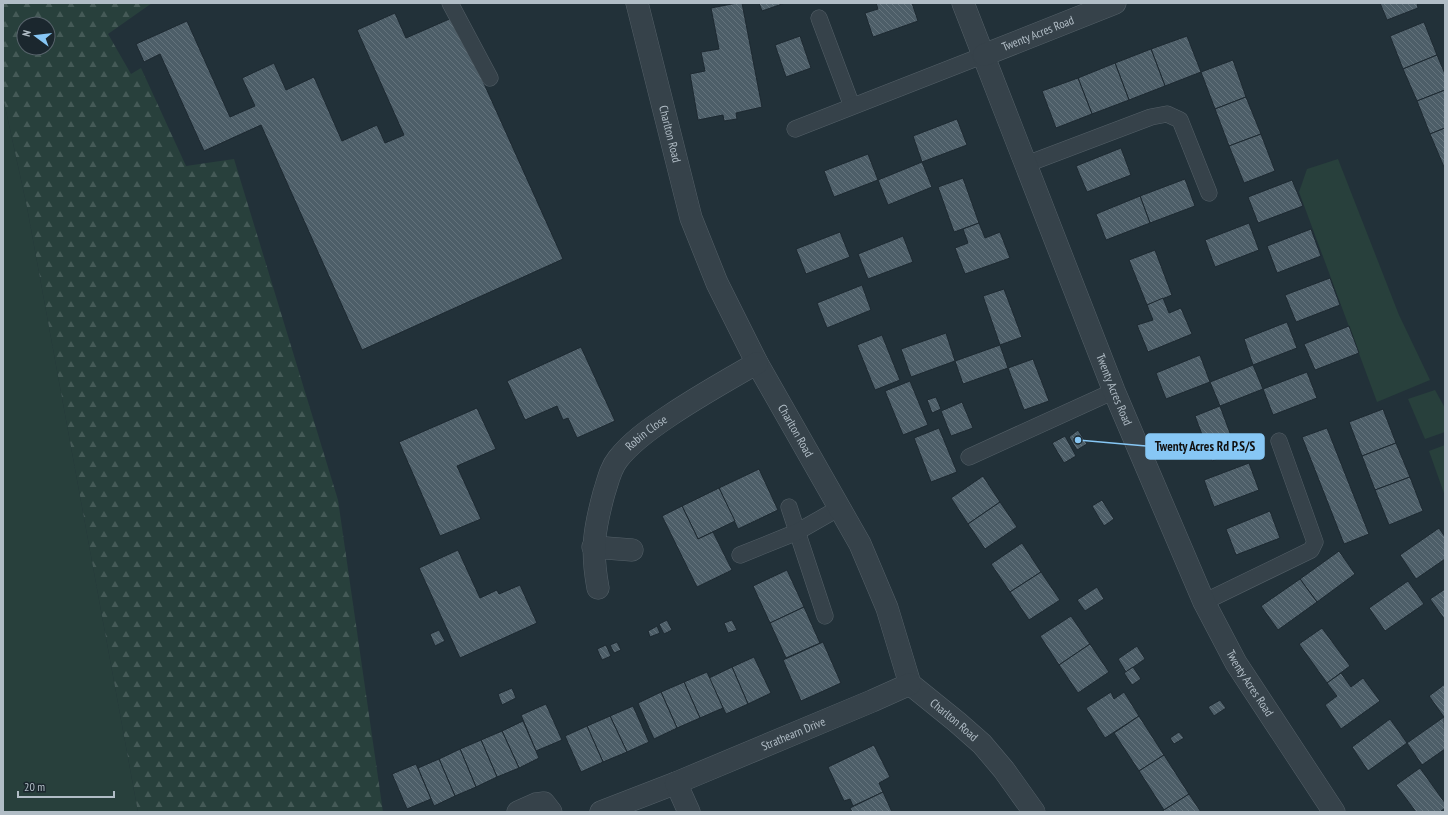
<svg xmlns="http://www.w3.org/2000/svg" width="1448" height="815" viewBox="0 0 1448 815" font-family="'PT Sans Narrow',sans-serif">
	<defs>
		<pattern id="forest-firs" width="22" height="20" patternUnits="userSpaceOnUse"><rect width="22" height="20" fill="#28403c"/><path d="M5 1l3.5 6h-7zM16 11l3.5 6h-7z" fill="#455a57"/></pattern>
		<pattern id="building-back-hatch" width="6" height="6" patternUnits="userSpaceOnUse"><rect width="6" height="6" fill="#4d5e68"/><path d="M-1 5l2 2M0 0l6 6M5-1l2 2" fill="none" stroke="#64737c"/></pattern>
	</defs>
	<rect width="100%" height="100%" fill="#223139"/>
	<g fill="#28403c">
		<path d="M3,97L27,207L138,812H3Z"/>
		<path d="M1338,159L1399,315L1430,380L1377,402L1299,192L1307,169Z"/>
		<path d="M1435,390L1445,408V432L1425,439L1408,399Z"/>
		<path d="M1445,445V496L1429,451Z"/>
	</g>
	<path fill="url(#forest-firs)" fill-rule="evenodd" d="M3,3H152L108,34L131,74L141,68L186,166L234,159L338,500L383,812H138L27,207L3,97ZM24,24H48V48H24Z"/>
	<g fill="url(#building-back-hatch)" stroke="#1d2931">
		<path d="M737,3H742L762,107L736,113L737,119L724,121L723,115L698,120L690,74L705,71L701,52L719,49L711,8Z"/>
		<path d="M759,3H785L762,11Z"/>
		<path d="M876,3H912L918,21L873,37L865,13L878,9Z"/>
		<path d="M1380,3H1417L1418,8L1387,20Z"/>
		<path d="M395,13L406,38L454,17L563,259L362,350L261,125L204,151L160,54L144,62L136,44L187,21L230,117L255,106L242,78L274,63L286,90L314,77L342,141L377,125L385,143L404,135L357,30Z"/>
		<path d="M1424,22L1437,55L1403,69L1390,36Z"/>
		<path d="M800,36L811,68L786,77L775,45Z"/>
		<path d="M1187,36L1201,72L1165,86L1151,49Z"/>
		<path d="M1151,49L1165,86L1129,100L1115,63Z"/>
		<path d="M1437,55L1445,74V90L1417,101L1403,69Z"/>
		<path d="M1233,60L1246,97L1215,109L1201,72Z"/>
		<path d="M1115,63L1129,100L1092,114L1078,78Z"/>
		<path d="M1078,78L1092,114L1056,128L1042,91Z"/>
		<path d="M1445,90V128L1430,134L1417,101Z"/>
		<path d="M1246,97L1261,134L1229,146L1215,109Z"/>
		<path d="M957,119L967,145L922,162L913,136Z"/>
		<path d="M1445,128V167H1444L1430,134Z"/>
		<path d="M1261,134L1275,171L1244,183L1229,146Z"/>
		<path d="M1121,148L1131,175L1087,192L1076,166Z"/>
		<path d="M868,154L878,180L834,197L824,171Z"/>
		<path d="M922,162L932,187L888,205L878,180Z"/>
		<path d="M963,178L979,223L954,232L938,187Z"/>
		<path d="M1185,179L1195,206L1150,223L1140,196Z"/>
		<path d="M1292,180L1303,206L1258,223L1248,197Z"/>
		<path d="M1140,196L1150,223L1106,240L1096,214Z"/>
		<path d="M979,223L985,238L1000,232L1010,258L965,274L955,248L968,243L963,229Z"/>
		<path d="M1249,223L1259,250L1215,267L1205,240Z"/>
		<path d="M1311,229L1321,256L1277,273L1267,246Z"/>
		<path d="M840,232L850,257L806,274L796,249Z"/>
		<path d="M903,236L913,262L868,279L858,254Z"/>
		<path d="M1155,250L1172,295L1147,305L1129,260Z"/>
		<path d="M1330,278L1340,305L1296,322L1285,295Z"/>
		<path d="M862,285L871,310L827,328L817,303Z"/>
		<path d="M1004,289L1022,337L1000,345L983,296Z"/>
		<path d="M1163,298L1169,313L1181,308L1192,334L1148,352L1137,325L1153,320L1147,305Z"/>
		<path d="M1287,322L1297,348L1253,365L1244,339Z"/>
		<path d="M1349,326L1359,353L1315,370L1304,344Z"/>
		<path d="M946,333L955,361L911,377L901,349Z"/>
		<path d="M882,335L900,380L875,390L857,345Z"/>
		<path d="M1000,345L1008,368L963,384L955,361Z"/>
		<path d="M581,347L615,421L577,438L568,418L563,420L557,406L525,420L507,381Z"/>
		<path d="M1200,355L1210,382L1166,399L1156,373Z"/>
		<path d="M1033,359L1049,401L1024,410L1008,368Z"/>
		<path d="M1253,365L1263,389L1220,406L1210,382Z"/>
		<path d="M1307,372L1317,398L1273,415L1263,389Z"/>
		<path d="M910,381L928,425L903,435L885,391Z"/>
		<path d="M936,397L941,409L932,413L927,400Z"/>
		<path d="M962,402L973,428L951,436L941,411Z"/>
		<path d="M1220,406L1237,452L1212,461L1195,416Z"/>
		<path d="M477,408L496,449L457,466L481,519L440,536L399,442Z"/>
		<path d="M1383,409L1396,443L1362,456L1349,422Z"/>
		<path d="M939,428L957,472L931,482L914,438Z"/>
		<path d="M1327,428L1369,534L1344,544L1302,437Z"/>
		<path d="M1078,430L1087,444L1077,450L1069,437Z"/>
		<path d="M1065,436L1076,456L1064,463L1052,443Z"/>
		<path d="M1396,443L1410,477L1375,490L1362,456Z"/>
		<path d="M1249,463L1259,490L1214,507L1204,480Z"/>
		<path d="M759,469L778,510L738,529L719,488Z"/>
		<path d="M983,476L1000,502L968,524L951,498Z"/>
		<path d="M1410,477L1423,511L1389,525L1375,490Z"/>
		<path d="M719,488L735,521L698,539L682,506Z"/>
		<path d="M1102,500L1114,519L1104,526L1092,506Z"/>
		<path d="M1000,502L1017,527L985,549L968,524Z"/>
		<path d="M682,506L698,539L713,532L732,570L697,587L662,516Z"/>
		<path d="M1270,511L1280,538L1236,555L1226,529Z"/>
		<path d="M1439,528L1445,537V559L1416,579L1400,555Z"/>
		<path d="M1022,543L1041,572L1010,592L991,564Z"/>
		<path d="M458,550L480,598L497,590L499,594L520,585L537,623L460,658L419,568Z"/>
		<path d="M1339,551L1355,574L1317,602L1300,579Z"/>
		<path d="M787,570L804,607L770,623L753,586Z"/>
		<path d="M1041,572L1060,600L1029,620L1010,592Z"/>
		<path d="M1300,579L1317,602L1278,630L1261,606Z"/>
		<path d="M1408,581L1424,604L1385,631L1369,608Z"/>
		<path d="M1097,587L1104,599L1085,611L1077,600Z"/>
		<path d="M1445,589V620L1430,599Z"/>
		<path d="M804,607L820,643L786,658L770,623Z"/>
		<path d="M1071,616L1090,644L1059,665L1040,636Z"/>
		<path d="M667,620L672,630L664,634L659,624Z"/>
		<path d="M732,620L737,630L728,633L724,623Z"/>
		<path d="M657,626L660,633L650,637L648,631Z"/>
		<path d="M1322,628L1350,666L1327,683L1299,644Z"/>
		<path d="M439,630L445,641L435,646L430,634Z"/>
		<path d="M617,642L621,650L614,653L610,645Z"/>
		<path d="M823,642L841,683L801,701L783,660Z"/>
		<path d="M1090,644L1109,672L1078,693L1059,665Z"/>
		<path d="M606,645L611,656L602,660L597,649Z"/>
		<path d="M1137,646L1145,659L1126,672L1118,659Z"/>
		<path d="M754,657L771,693L748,704L732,667Z"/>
		<path d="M732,667L748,704L726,714L709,678Z"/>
		<path d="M1133,667L1141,679L1132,685L1124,673Z"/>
		<path d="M707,672L723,708L700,718L684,682Z"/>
		<path d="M1341,673L1351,687L1363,678L1380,701L1341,729L1325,705L1337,696L1327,683Z"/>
		<path d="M684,682L700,718L677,728L661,692Z"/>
		<path d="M1445,684V716L1444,717L1429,696Z"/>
		<path d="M512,688L516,698L502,705L498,694Z"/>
		<path d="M661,692L677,728L654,739L638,703Z"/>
		<path d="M1111,692L1114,699L1124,692L1139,716L1105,738L1086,708Z"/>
		<path d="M1220,700L1226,708L1214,716L1208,707Z"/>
		<path d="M546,704L562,740L536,751L521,715Z"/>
		<path d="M633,706L649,742L627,752L610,716Z"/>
		<path d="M610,716L627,752L603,762L587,726Z"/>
		<path d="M1139,716L1164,755L1139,771L1114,733Z"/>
		<path d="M1444,717L1445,749L1422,765L1407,743Z"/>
		<path d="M1390,719L1407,743L1368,771L1352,747Z"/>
		<path d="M523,721L539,758L519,768L502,731Z"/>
		<path d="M587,726L603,762L581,772L565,736Z"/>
		<path d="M502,731L519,768L497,777L481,740Z"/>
		<path d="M1179,732L1184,738L1174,744L1170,738Z"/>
		<path d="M481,740L497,777L476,787L460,749Z"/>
		<path d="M874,745L890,777L879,783L883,792L853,806L850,799L844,801L828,767Z"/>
		<path d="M460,749L476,787L455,796L439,759Z"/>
		<path d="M1164,755L1189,794L1164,810L1139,771Z"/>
		<path d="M439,759L455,796L434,806L418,768Z"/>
		<path d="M416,764L431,799L407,809L392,774Z"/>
		<path d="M1420,768L1445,803V808L1440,812H1416L1396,785Z"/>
		<path d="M883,792L892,812H852L850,808Z"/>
		<path d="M1189,794L1201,812H1161L1164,810Z"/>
	</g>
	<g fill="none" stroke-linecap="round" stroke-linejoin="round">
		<g stroke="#546068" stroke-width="17">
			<g id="service">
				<path d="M450,3L490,78"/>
				<path d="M819,18L852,106"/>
				<path d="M795,129L984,55"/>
				<path d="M1027,164L1151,117L1167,114L1180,120L1209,193"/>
				<path d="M969,457L1114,391"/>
				<path d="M789,507L825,616"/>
				<path d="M740,555L797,532L839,508"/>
				<path d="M1204,602L1311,550L1315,542L1279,441"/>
			</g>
		</g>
		<g stroke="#546068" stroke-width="23">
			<g id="minor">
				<path id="s1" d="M637,3L691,218L717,283L757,363L860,544L887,608L910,684L957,722L982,744L1004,770L1034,812"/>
				<path id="s2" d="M963,3L1114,391L1204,602L1236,663L1334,812"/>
				<path id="s3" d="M984,55L1115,3"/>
				<path d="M593,547L632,550"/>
				<path id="s4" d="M598,588C591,550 594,530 604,493C608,481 610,469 618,459C631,442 651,428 669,416C697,397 727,380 757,363"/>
				<path d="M518,812L536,804L544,803L551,812"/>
				<path d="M601,812L676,783"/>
				<path id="s5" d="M689,812L676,783L872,701L910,684"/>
			</g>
		</g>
		<use href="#service" stroke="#36424a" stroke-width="16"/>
		<use href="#minor" stroke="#36424a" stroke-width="22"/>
	</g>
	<g text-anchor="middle" stroke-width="3" stroke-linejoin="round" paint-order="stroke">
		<g font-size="12" fill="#b1bdc6" stroke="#1b272e">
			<text dy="4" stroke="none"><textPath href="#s3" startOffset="58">Twenty Acres Road</textPath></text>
			<text dy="4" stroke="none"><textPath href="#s1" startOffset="135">Charlton Road</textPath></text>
			<text dy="4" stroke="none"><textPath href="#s2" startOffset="415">Twenty Acres Road</textPath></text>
			<text dy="4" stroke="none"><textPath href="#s1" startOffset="459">Charlton Road</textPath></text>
			<text dy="4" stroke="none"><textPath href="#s4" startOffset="172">Robin Close</textPath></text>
			<text dy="4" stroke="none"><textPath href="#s2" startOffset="739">Twenty Acres Road</textPath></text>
			<text dy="4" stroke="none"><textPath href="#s1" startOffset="795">Charlton Road</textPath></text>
			<text dy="4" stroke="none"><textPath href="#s5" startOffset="159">Strathearn Drive</textPath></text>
		</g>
	</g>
	<path fill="none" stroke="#87c7f5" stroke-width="1.5" d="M1078 440L1146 446"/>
	<circle fill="#87c7f5" stroke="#1b272e" stroke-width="1.5" cx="1078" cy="440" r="4"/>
	<rect fill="#87c7f5" stroke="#87c7f5" stroke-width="1.5" x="1146" y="434" width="118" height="25" rx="4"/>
	<g font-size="13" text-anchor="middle" font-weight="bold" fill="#111">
		<text x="1205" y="451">Twenty Acres Rd P.S/S</text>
	</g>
	<rect width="1448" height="815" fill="none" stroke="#b1bdc6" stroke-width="8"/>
	<g transform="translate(36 36) rotate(285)"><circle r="19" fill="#1b272e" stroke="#57636b"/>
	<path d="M0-3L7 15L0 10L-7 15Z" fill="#87c7f5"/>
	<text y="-6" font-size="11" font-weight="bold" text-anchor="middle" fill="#b1bdc6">N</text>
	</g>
	<path d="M18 791v6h96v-6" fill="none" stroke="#b1bdc6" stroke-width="2"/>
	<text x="24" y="791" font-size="12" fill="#b1bdc6" stroke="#1b272e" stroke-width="3" paint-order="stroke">20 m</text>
</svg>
